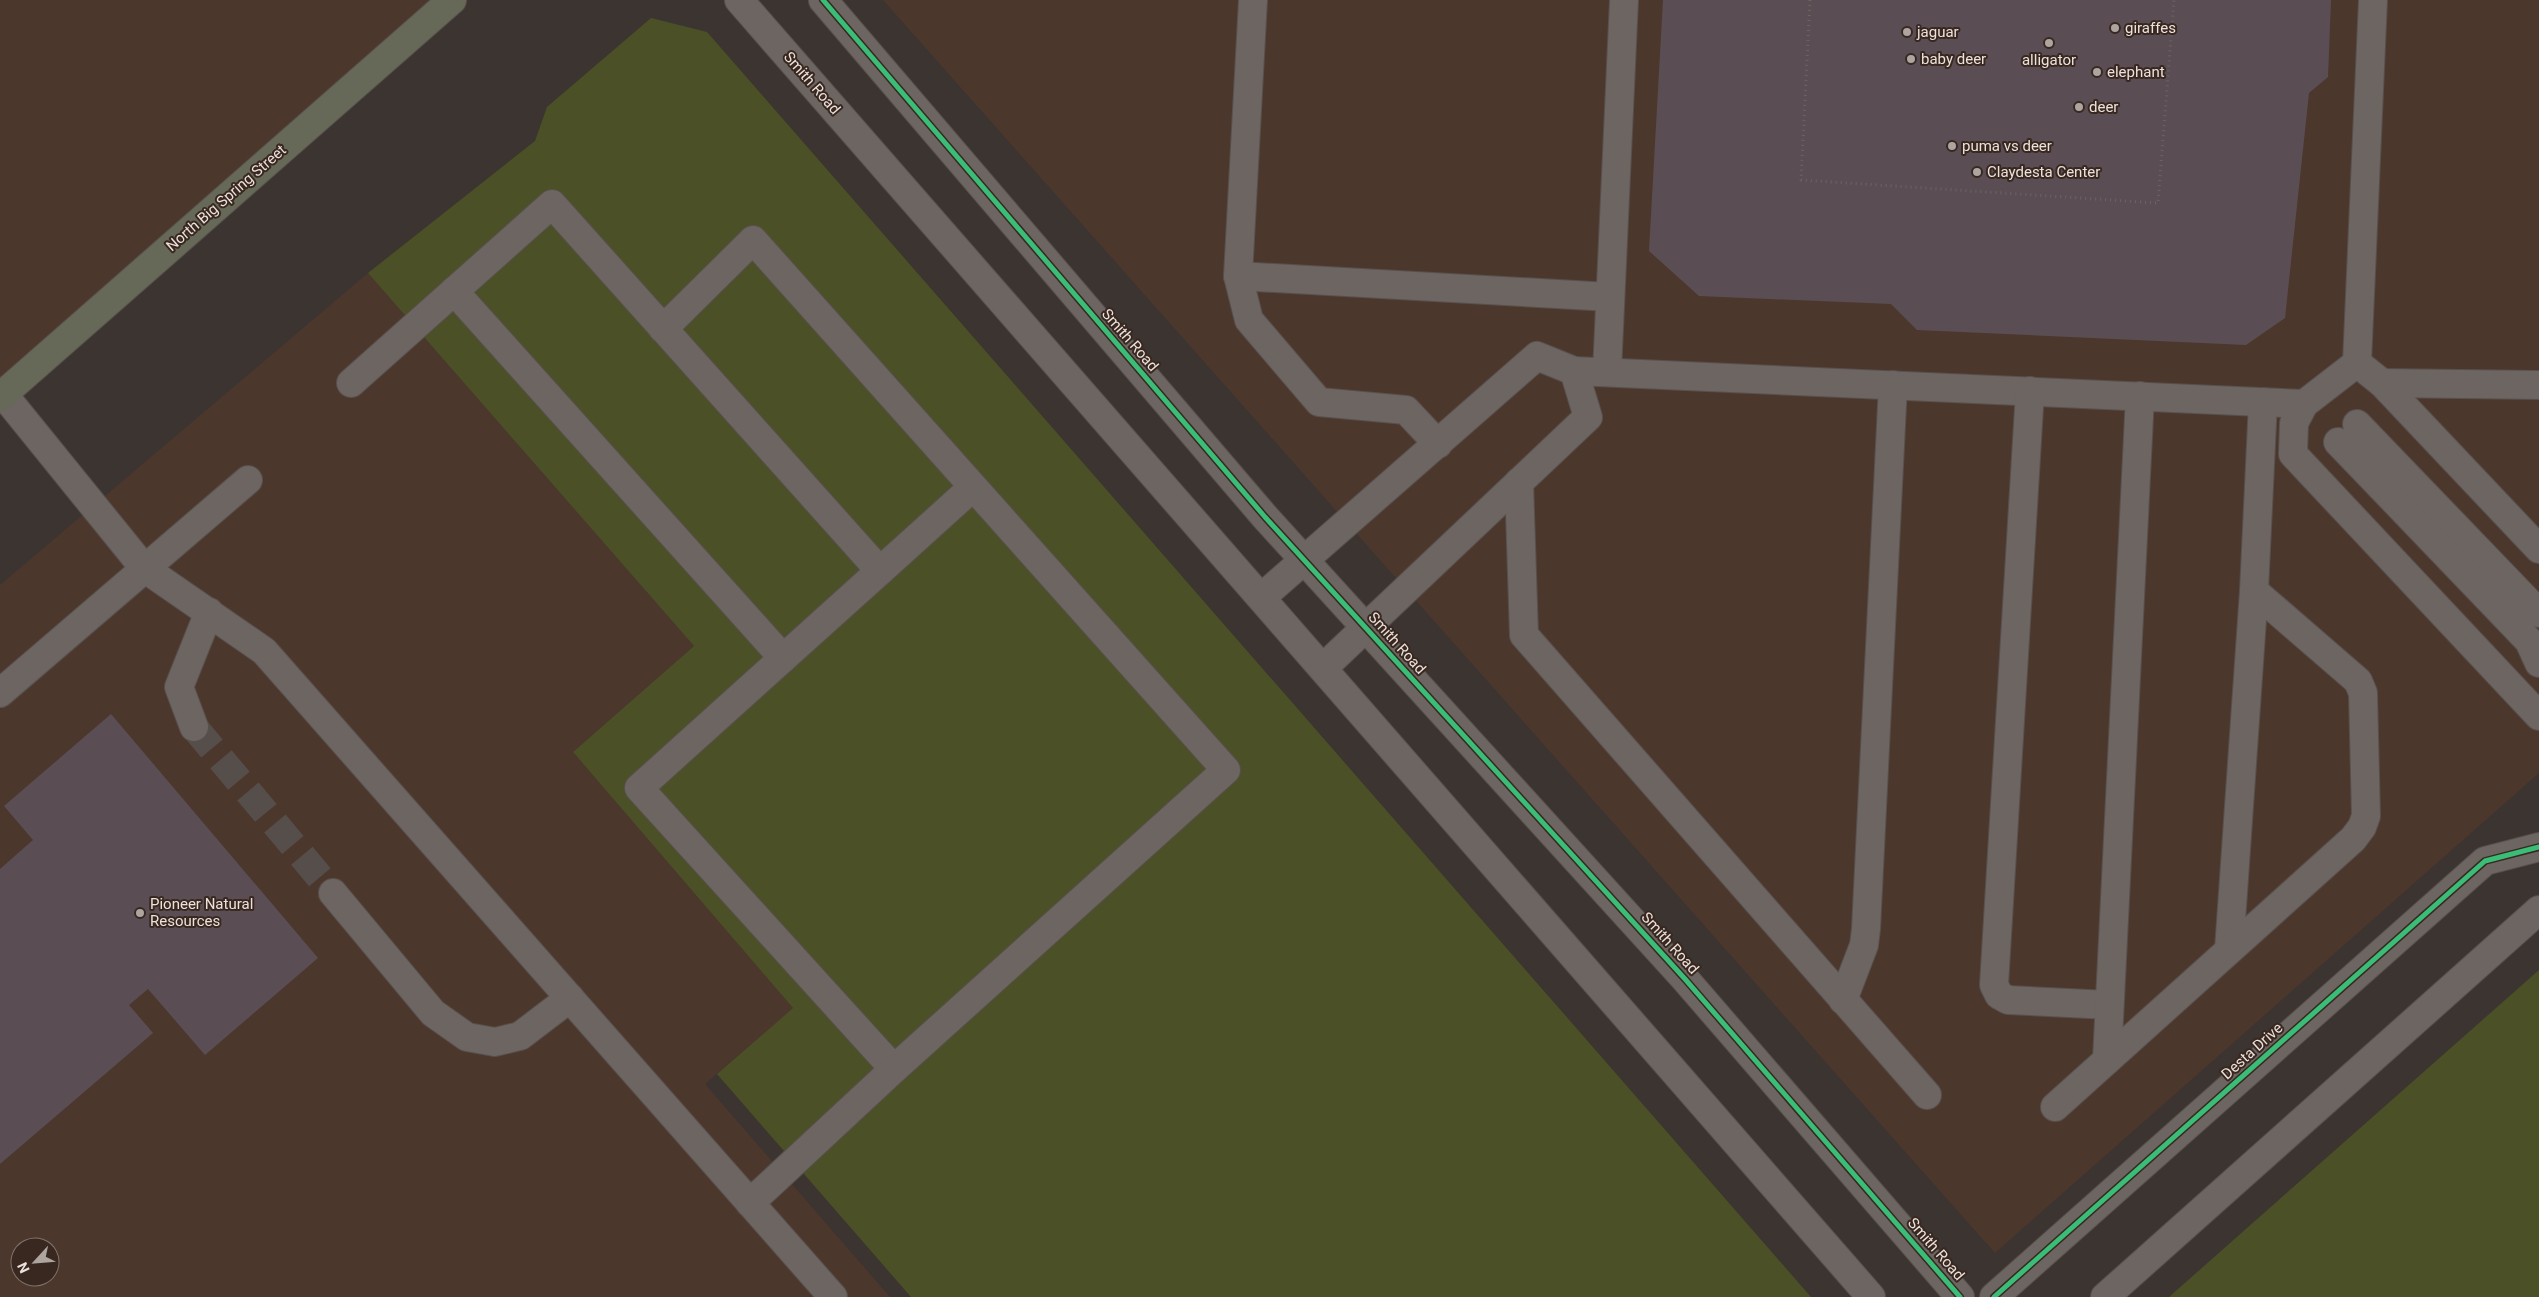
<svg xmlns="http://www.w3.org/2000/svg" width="2539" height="1297" viewBox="0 0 2539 1297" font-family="Roboto,sans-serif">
	<rect width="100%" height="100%" fill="#3c3430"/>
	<g fill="#4c372d" fill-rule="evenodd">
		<path d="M0,0H449L0,392Z"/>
		<path d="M883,0H2539V773L1995,1253Z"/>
		<path d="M368,273L694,646L573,752L793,1008L705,1084L890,1297H0V585ZM20,1247H50V1277H20Z"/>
	</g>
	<g fill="#4c5026">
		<path d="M651,18L707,32L1811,1297H911L717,1074L793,1008L573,752L694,646L368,273L535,141L547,107Z"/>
		<path d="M2539,970V1297H2169Z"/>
	</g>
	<g fill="#5a4e54">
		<path d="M1663,0H2331L2328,77L2309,93L2285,318L2246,345L1917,330L1891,304L1699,296L1649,251Z"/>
		<path d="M111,714L318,958L205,1055L148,989L129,1005L153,1033L0,1164V869L33,840L4,806Z"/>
	</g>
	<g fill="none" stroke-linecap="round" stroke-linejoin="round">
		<path stroke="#564e4a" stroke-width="28" stroke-dasharray="28 14" stroke-linecap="butt" d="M194,727L333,893"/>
		<g stroke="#58504c" stroke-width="30">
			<g id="minor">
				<path d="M739,0L1871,1297"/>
				<path d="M823,0L1265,517L1685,979L1960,1297"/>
				<path d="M1253,0L1238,276L1610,297"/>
				<path d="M2373,0L2357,363L2304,404L2294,423L2293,454L2539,716"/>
				<path d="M1238,276L1249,320L1319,402L1406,410L1438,444"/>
				<path d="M454,291L783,658"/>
				<path d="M2357,363L2382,383L2539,549"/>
				<path d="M1574,371L2304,404"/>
				<path d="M1607,372L1624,0"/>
				<path d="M351,383L552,204L880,571L639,788L894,1069L1226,770L753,240L663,329"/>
				<path d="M2382,383L2539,385"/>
				<path d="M2030,391L1994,985L1999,995L2008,1000L2109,1005"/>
				<path d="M3,394L144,568L264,651L833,1297"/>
				<path d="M2357,424L2539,613"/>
				<path d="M2338,442L2529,641L2539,663"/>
				<path d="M1519,482L1524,635L1927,1095"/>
				<path d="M880,571L973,487"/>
				<path d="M1262,597L1537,356L1574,371L1588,417L1323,668"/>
				<path d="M0,693L248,480"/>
				<path d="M194,727L179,687L209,612"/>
				<path d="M333,893L433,1013L467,1037L495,1042L520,1036L570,998"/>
				<path d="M2229,950L2254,591L2263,402"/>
				<path d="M1843,1000L1864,945L1866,929L1893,385"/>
				<path d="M2107,1060L2140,396"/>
				<path d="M2055,1107L2353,839L2362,827L2366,816L2363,693L2358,681L2254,591"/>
				<path d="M750,1203L894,1069"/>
				<path d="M1994,1297L2485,861L2539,847"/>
				<path d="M2105,1297L2539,910"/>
			</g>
		</g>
		<g stroke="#58504c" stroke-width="30">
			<path id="highway" d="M0,397L452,0"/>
		</g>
		<path stroke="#6b6460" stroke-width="3" stroke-dasharray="1 4" stroke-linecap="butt" d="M1810,0L1801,180L2158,203L2174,0"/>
		<use href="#minor" stroke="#6c6562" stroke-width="28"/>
		<use href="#highway" stroke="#666957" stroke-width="28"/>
		<g stroke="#382820" stroke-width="8">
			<g id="cycleway">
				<path d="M823,0L1265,517L1685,979L1960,1297"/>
				<path d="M1994,1297L2485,861L2539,847"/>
			</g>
		</g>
		<use href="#cycleway" stroke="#3abd76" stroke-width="5"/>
	</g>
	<g fill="#aea4a0" stroke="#382820" stroke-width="2">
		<circle cx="2115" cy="28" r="5"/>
		<circle cx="1907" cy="32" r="5"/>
		<circle cx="2049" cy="43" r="5"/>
		<circle cx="1911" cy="59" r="5"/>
		<circle cx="2097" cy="72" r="5"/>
		<circle cx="2079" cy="107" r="5"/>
		<circle cx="1952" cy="146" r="5"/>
		<circle cx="1977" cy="172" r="5"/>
		<circle cx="140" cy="913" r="5"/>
	</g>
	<g text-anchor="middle" stroke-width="4" stroke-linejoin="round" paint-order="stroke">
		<g font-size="15" fill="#ece1dc" stroke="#382820" text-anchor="start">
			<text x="2125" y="33">giraffes</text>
			<text x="1917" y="37">jaguar</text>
			<text x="1921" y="64">baby deer</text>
			<text x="2049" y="65" text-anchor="middle">alligator</text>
			<text x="2107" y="77">elephant</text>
			<text x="2089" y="112">deer</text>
			<text x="1962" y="151">puma vs deer</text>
			<text x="1987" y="177">Claydesta Center</text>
			<text x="150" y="909">Pioneer Natural<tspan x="150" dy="17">Resources</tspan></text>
		</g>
		<g font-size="15" fill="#ece1dc" stroke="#382820">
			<text transform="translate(812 83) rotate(49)" y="5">Smith Road</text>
			<text transform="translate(226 198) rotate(-41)" y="5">North Big Spring Street</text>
			<text transform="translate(1130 340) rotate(49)" y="5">Smith Road</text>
			<text transform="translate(1397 643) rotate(48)" y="5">Smith Road</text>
			<text transform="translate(1670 943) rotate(48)" y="5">Smith Road</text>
			<text transform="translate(2252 1051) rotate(-42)" y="5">Desta Drive</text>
			<text transform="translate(1936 1249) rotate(49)" y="5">Smith Road</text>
		</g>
	</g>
	<g transform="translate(35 1262) rotate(244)"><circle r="24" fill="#382820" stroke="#80726b"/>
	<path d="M0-4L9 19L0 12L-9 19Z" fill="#aea4a0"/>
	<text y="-8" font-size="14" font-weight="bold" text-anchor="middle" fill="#ece1dc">N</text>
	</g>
</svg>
